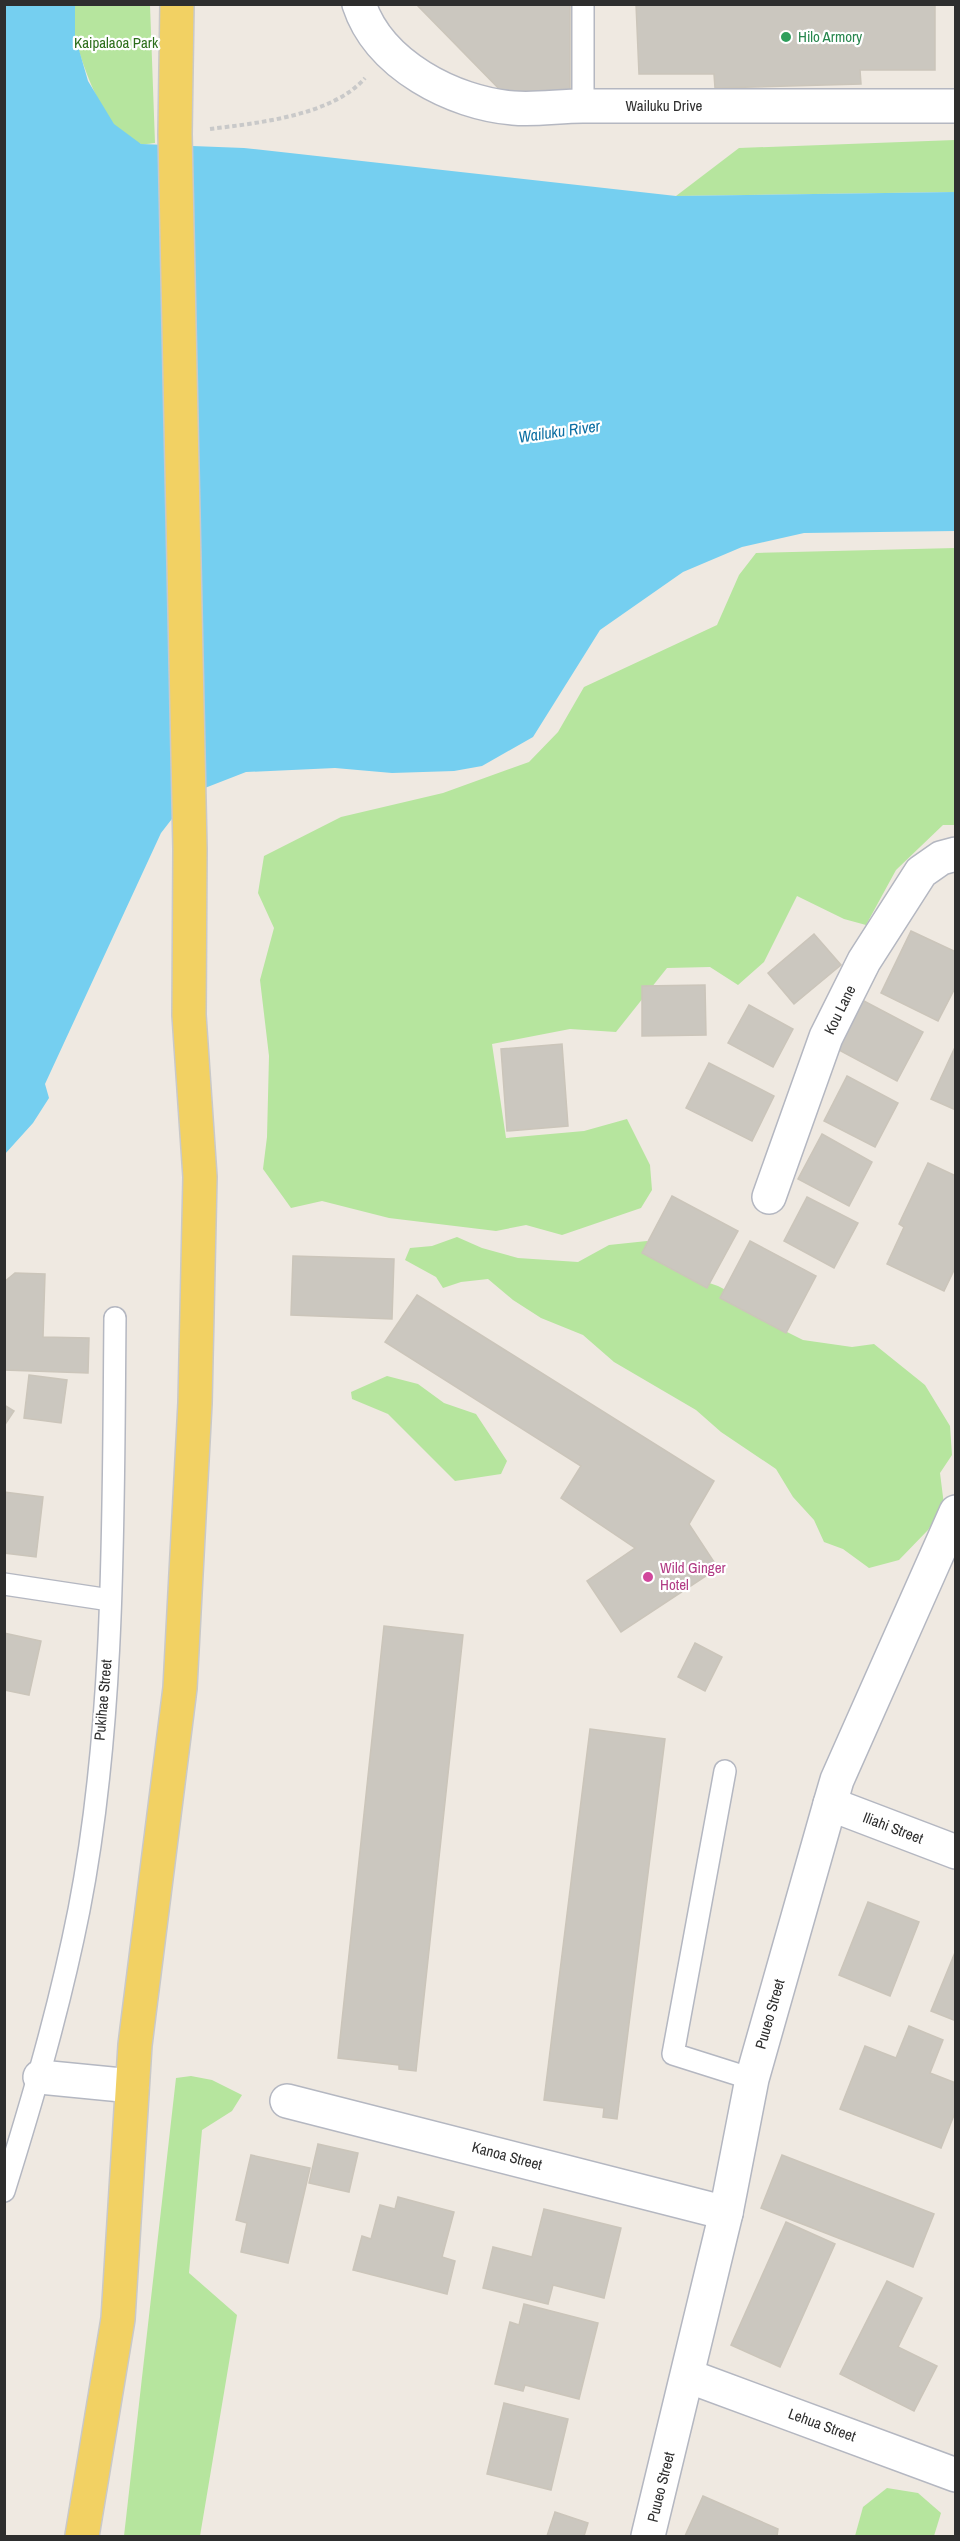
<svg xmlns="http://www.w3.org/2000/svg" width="960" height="2541" viewBox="0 0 960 2541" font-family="'Archivo Narrow',sans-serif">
	<rect width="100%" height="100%" fill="#efe9e1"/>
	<g fill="#b6e59e">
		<path d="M75,5H150L155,143C151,143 145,145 141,144C106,136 83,67 75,37C73,27 75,14 75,5Z"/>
		<path d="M955,140V192L676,196L739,148Z"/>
		<path d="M955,548V825H943L896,870L866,925L844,919L797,896L764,962L738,985L710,967L667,968L616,1032L570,1029L492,1044L506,1138L584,1131L627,1119L650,1165L652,1190L641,1208L562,1235L526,1225L496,1231L389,1218L322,1201L291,1208L263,1169L267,1137L269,1056L260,980L274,928L258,893L264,856L341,817L443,793L529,762L558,732L584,687L717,625L739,575L756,553Z"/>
		<path d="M457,1237L482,1248L518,1258L578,1262L609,1245L647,1241L683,1274L718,1286L745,1300L767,1322L803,1340L852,1347L874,1344L925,1385L950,1426L952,1455L940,1473L944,1505L928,1530L899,1560L869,1568L843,1549L824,1542L814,1520L793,1497L776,1469L721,1432L696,1410L614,1362L583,1335L541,1318L513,1300L488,1279L461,1282L443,1288L436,1277L405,1260L410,1248L432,1246Z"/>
		<path d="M387,1376L418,1384L444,1403L476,1414L507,1461L501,1474L455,1481L388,1414L352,1399L351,1392Z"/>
		<path d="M191,2076L212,2080L242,2095L232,2111L202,2130L189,2273L237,2315L200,2536H124L176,2078Z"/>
		<path d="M887,2488L918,2493L941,2513L934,2536H855L863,2507Z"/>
	</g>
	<path fill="#75cff0" d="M5,5H75V36L88,81L114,124L141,144L244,148L676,196L955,192V531L804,533L742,547L683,572L600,630L533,737L482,766L454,771L392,773L335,768L246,772L192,793L161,833L45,1084L49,1098L33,1123L5,1154Z"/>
	<g fill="#cbc7bf" stroke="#cbc5ba" stroke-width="1.5">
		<path d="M416,4H570V101L508,98Z"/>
		<path d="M636,4H935V70H860L861,84L715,88L714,74H639Z"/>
		<path d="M911,931L956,952V986L938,1021L881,993Z"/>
		<path d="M814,934L841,965L794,1004L768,973Z"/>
		<path d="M705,985L706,1035L642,1036V986Z"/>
		<path d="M862,1000L923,1032L897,1081L837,1049Z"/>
		<path d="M749,1005L793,1029L773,1067L728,1043Z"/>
		<path d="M562,1044L568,1126L507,1131L501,1049Z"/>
		<path d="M956,1045V1110L931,1099Z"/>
		<path d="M709,1063L774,1096L752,1141L686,1108Z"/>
		<path d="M847,1076L898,1103L875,1147L824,1121Z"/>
		<path d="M822,1134L872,1162L849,1206L798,1179Z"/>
		<path d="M928,1163L956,1176V1266L944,1291L887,1264L904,1227L899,1224Z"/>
		<path d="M672,1196L738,1231L707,1288L642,1253Z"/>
		<path d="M807,1197L858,1223L834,1268L784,1241Z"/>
		<path d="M750,1241L816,1276L786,1333L720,1298Z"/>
		<path d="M293,1256L394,1259L392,1319L291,1315Z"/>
		<path d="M15,1273L45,1274L43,1337L89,1338L88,1373L4,1370V1282Z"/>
		<path d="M417,1295L714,1481L689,1524L718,1568L621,1632L587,1581L635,1548L561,1498L581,1466L385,1342Z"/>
		<path d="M29,1375L67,1380L61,1423L24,1418Z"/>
		<path d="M4,1405L14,1411L4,1426Z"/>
		<path d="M4,1492L43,1497L36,1557L4,1553Z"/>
		<path d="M384,1626L463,1635L416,2071L399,2069V2065L338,2058Z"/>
		<path d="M4,1633L41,1641L29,1695L4,1690Z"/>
		<path d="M695,1643L722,1657L705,1691L678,1677Z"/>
		<path d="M590,1729L665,1739L617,2119L603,2117L604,2108L544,2100Z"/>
		<path d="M868,1902L919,1922L890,1996L839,1975Z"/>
		<path d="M956,1950V2021L931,2011Z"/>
		<path d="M909,2026L943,2040L930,2073L956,2083V2110L941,2148L840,2109L865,2046L896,2058Z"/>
		<path d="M318,2144L358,2153L349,2192L309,2183Z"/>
		<path d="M251,2155L310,2168L288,2263L241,2252L247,2223L236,2220Z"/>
		<path d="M782,2155L934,2214L913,2267L761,2208Z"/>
		<path d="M398,2197L454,2212L442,2257L455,2261L447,2294L353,2270L362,2236L371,2239L380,2205L395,2209Z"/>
		<path d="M544,2209L621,2228L604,2298L553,2285L548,2304L483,2288L493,2247L532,2257Z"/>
		<path d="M786,2222L835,2244L780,2367L731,2345Z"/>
		<path d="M887,2281L922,2298L898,2347L937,2366L914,2411L840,2374Z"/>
		<path d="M524,2304L598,2323L579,2399L525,2385L523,2391L495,2384L510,2322L519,2325Z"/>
		<path d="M504,2403L568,2419L551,2490L487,2474Z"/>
		<path d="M703,2496L778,2529L777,2536H685Z"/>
		<path d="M555,2512L588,2523L584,2536H547Z"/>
	</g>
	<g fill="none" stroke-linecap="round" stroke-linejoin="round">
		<g stroke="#b4b7c1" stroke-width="24">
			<g id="lane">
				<path d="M583,106V4"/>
				<path d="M4,1584L110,1600"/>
				<path d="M725,1771L673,2054L752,2079"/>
				<path d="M4,2191C33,2098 60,2006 79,1910C116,1721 113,1511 115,1318"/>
			</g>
		</g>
		<g stroke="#b4b7c1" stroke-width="36">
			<g id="street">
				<path d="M359,4C379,65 453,103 513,108C536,110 559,106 583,106H956"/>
				<path d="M769,1197L826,1037L864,961L921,872L941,858L956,854"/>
				<path d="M830,1804L956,1852"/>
				<path d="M40,2077L132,2086"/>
				<path d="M287,2101L726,2213"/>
				<path d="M688,2376L956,2475"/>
				<path d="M648,2536L726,2213L752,2079L830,1804L837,1780L956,1512"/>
			</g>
		</g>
		<g stroke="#c9c9c9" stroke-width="36">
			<path id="primary" d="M82,2536L118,2319L135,2045L180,1688L195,1403L200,1177L189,1015L190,849L175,134L177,4"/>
		</g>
		<path stroke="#c9c9c9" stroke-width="4" stroke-dasharray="4.5 3" stroke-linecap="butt" d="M210,129C257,123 332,116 365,78"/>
		<use href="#lane" stroke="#fff" stroke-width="21"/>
		<use href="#street" stroke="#fff" stroke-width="33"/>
		<use href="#primary" stroke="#f2d163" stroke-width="33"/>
	</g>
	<circle fill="#2e9e5b" stroke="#fff" stroke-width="2" cx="786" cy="37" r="6"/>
	<circle fill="#d1479c" stroke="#fff" stroke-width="2" cx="648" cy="1577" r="6"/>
	<g text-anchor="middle" stroke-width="4.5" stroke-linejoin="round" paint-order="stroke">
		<g font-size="15" fill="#27864d" stroke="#fff" text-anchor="start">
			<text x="798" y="42">Hilo Armory</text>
		</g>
		<g font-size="15" fill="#2c6e1b" stroke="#fff">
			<text x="116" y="48">Kaipalaoa Park</text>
		</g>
		<g font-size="15" fill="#2e2e2e" stroke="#fff">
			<text x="664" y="111">Wailuku Drive</text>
			<text transform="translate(840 1010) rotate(-64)" y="5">Kou Lane</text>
			<text transform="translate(103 1700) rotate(-85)" y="5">Pukihae Street</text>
			<text transform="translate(893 1828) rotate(21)" y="5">Iliahi Street</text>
			<text transform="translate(770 2014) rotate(-74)" y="5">Puueo Street</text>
			<text transform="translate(507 2156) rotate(15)" y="5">Kanoa Street</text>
			<text transform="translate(822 2425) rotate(20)" y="5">Lehua Street</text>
			<text transform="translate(661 2487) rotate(-76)" y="5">Puueo Street</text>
		</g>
		<g font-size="15" fill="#b23c85" stroke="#fff" text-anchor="start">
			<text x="660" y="1573">Wild Ginger<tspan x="660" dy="17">Hotel</tspan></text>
		</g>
		<g font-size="16" font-style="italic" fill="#0d6fa3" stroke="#fff">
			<text transform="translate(559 431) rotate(-8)" y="6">Wailuku River</text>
		</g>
	</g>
	<rect width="960" height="2541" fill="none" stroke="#2e2e2e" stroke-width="12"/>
</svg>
